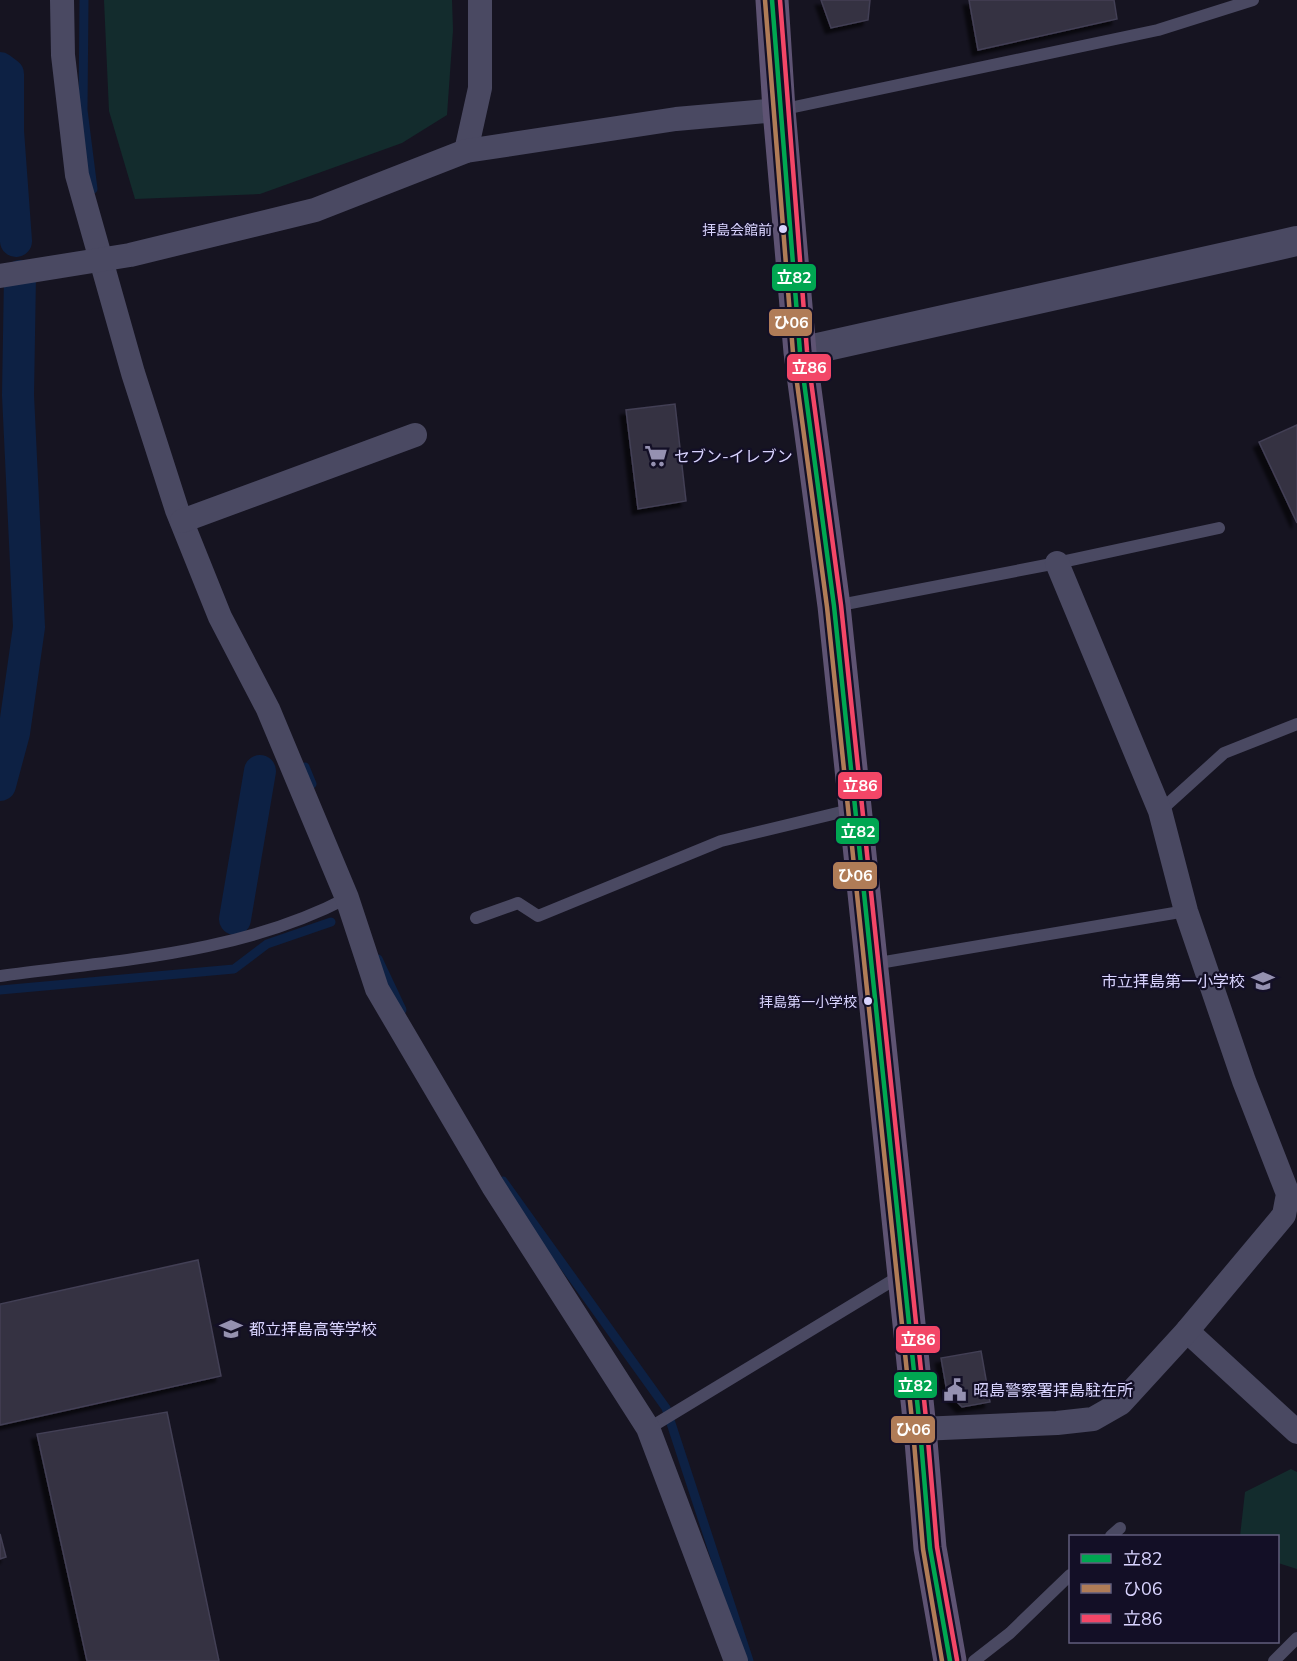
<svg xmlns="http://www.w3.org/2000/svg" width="1297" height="1661" viewBox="0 0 1297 1661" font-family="'Nunito Sans','Noto Sans JP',sans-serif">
	<defs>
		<filter id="shadow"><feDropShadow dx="-5.5" dy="5.5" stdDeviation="1.5" flood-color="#0009"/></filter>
	</defs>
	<rect width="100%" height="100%" fill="#161421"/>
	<g fill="#132c2d">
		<path d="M104,0H452L453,30L447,115L402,143L260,194L135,199L109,111Z"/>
		<path d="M1291,1469L1297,1472V1569L1278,1563V1536H1240L1245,1492Z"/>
	</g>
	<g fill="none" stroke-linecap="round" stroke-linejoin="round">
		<g stroke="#0d2144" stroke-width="9">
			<path d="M84,0L83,110L93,189"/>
			<path d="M305,767L312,784"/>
			<path d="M378,959L402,1010"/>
			<path d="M0,990L234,969L267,944L331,922"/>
			<path d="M503,1181L666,1408L749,1661"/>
		</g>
		<g stroke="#0d2144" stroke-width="32">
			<path d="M0,68L8,74V131L16,241"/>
			<path d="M0,785L14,733L29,627L18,395L20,276"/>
			<path d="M235,919L260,771"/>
		</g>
	</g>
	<g fill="#343243" stroke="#433f54" stroke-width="1.5" filter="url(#shadow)">
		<path d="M821,0H870L868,20L831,28Z"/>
		<path d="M969,0H1114L1117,19L978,50Z"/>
		<path d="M675,404L686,501L638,509L626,410Z"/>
		<path d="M1297,425V523L1259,442Z"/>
		<path d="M198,1260L221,1376L0,1425V1304Z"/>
		<path d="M981,1351L990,1402L962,1407L947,1392L941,1358Z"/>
		<path d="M167,1412L219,1661H87L37,1434Z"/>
		<path d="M0,1534L6,1557L0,1559Z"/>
	</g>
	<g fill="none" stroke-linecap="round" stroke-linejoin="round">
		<g stroke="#4a4962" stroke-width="12">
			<path d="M780,110L1158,30L1253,0"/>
			<path d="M835,606L1057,563L1219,528"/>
			<path d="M1160,811L1224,753L1297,724"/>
			<path d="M476,918L518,903L538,916L721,841L854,809"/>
			<path d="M873,964L1186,911"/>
			<path d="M0,976C117,960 240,954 347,898"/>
			<path d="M651,1427L900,1276"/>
			<path d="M1111,1536L1120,1528"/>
			<path d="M974,1661L1010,1633L1070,1575"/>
			<path d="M1274,1661L1297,1638"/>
		</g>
		<g stroke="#4a4962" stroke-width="24">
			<path d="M62,0L63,55L77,175L133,373L177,510L220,617L268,709L347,898L377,989L493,1186L648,1428L736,1661"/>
			<path d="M466,151L480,88V0"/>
			<path d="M0,276L130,255L315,210L466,151L676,119L779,110"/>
			<path d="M182,521L415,435"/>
			<path d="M1187,1331L1297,1432"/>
			<path d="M920,1429L1057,1423L1093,1419L1121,1403L1187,1331L1284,1215L1288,1194L1244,1081L1186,911L1160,811L1057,563"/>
		</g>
		<path stroke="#4a4962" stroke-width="30" d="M800,352L1297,241"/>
		<path stroke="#5e5373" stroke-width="33" d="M772,0L779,110L800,352L834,606L920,1429L930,1548L950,1661"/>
		<g stroke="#130f26" stroke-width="9">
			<path id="bus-1" d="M772,0L800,352L834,606L920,1429L930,1548L950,1661"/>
		</g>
		<g stroke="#130f26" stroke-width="9">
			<path id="bus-2" d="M765,0L793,353L827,607L913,1430L923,1549L942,1661"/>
		</g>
		<g stroke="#130f26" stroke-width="9">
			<path id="bus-3" d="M780,0L807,351L841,605L927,1428L937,1547L957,1660"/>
		</g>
		<use href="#bus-1" stroke="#00a651" stroke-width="4.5"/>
		<use href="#bus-2" stroke="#b07c57" stroke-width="4.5"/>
		<use href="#bus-3" stroke="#f34667" stroke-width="4.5"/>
	</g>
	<defs>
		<g id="supermarket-bare" transform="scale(1.8)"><path d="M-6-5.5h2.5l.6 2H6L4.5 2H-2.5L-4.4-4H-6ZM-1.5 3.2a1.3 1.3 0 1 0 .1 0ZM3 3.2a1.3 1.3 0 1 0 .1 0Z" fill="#9591b1" stroke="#130f26" stroke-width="2.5" paint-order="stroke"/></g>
		<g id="school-bare" transform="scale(1.8)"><path d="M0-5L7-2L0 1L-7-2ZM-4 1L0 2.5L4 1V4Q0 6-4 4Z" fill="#9591b1" stroke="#130f26" stroke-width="2.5" paint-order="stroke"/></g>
		<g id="civic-bare" transform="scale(1.8)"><path d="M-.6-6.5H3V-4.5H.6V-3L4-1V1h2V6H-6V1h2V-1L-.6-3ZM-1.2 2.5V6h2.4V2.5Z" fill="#9591b1" stroke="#130f26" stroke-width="2.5" paint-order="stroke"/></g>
	</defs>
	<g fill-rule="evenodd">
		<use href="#supermarket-bare" x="656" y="456"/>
		<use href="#school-bare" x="1263" y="981"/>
		<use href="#school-bare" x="231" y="1329"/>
		<use href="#civic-bare" x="955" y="1390"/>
	</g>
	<g fill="#d9d4ff" stroke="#130f26" stroke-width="2">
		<circle cx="783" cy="229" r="5"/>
		<circle cx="868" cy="1001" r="5"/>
	</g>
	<g text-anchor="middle" stroke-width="4.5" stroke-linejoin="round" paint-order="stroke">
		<g font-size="14" fill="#d9d4ff" stroke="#130f26" text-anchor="end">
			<text x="772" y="235">拝島会館前</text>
			<text x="857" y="1007">拝島第一小学校</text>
		</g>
		<g font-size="16" fill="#d9d4ff" stroke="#130f26" text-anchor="start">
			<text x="674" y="462">セブン-イレブン</text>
			<text x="1245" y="987" text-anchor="end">市立拝島第一小学校</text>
			<text x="249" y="1335">都立拝島高等学校</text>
			<text x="973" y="1396">昭島警察署拝島駐在所</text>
		</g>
	</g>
	<g stroke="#130f26" stroke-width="2">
		<rect x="771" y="263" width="46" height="29" rx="6" fill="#00a651"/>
		<rect x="768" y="308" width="45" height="29" rx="6" fill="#b07c57"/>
		<rect x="786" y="353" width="46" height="29" rx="6" fill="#f34667"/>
		<rect x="837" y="771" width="46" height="29" rx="6" fill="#f34667"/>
		<rect x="835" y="817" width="45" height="28" rx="6" fill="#00a651"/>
		<rect x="832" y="861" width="46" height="29" rx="6" fill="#b07c57"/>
		<rect x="895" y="1325" width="46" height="29" rx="6" fill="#f34667"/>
		<rect x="893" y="1371" width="45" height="28" rx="6" fill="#00a651"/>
		<rect x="890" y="1415" width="46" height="29" rx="6" fill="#b07c57"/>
	</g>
	<g font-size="16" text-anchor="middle" font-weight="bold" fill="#fff">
		<text x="794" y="283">立82</text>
		<text x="791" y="328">ひ06</text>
		<text x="809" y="373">立86</text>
		<text x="860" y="791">立86</text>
		<text x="858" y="837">立82</text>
		<text x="855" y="881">ひ06</text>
		<text x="918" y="1345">立86</text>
		<text x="915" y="1391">立82</text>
		<text x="913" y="1435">ひ06</text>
	</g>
	<rect x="1069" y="1535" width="210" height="108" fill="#130f26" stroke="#625e7d" stroke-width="1.5"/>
	<rect x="1081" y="1554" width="30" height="9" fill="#00a651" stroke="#625e7d" stroke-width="1.5"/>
	<text x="1123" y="1565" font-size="18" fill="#d9d4ff">立82</text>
	<rect x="1081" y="1584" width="30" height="9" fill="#b07c57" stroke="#625e7d" stroke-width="1.5"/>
	<text x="1123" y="1595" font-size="18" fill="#d9d4ff">ひ06</text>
	<rect x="1081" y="1614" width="30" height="9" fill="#f34667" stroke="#625e7d" stroke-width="1.5"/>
	<text x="1123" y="1625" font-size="18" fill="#d9d4ff">立86</text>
</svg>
